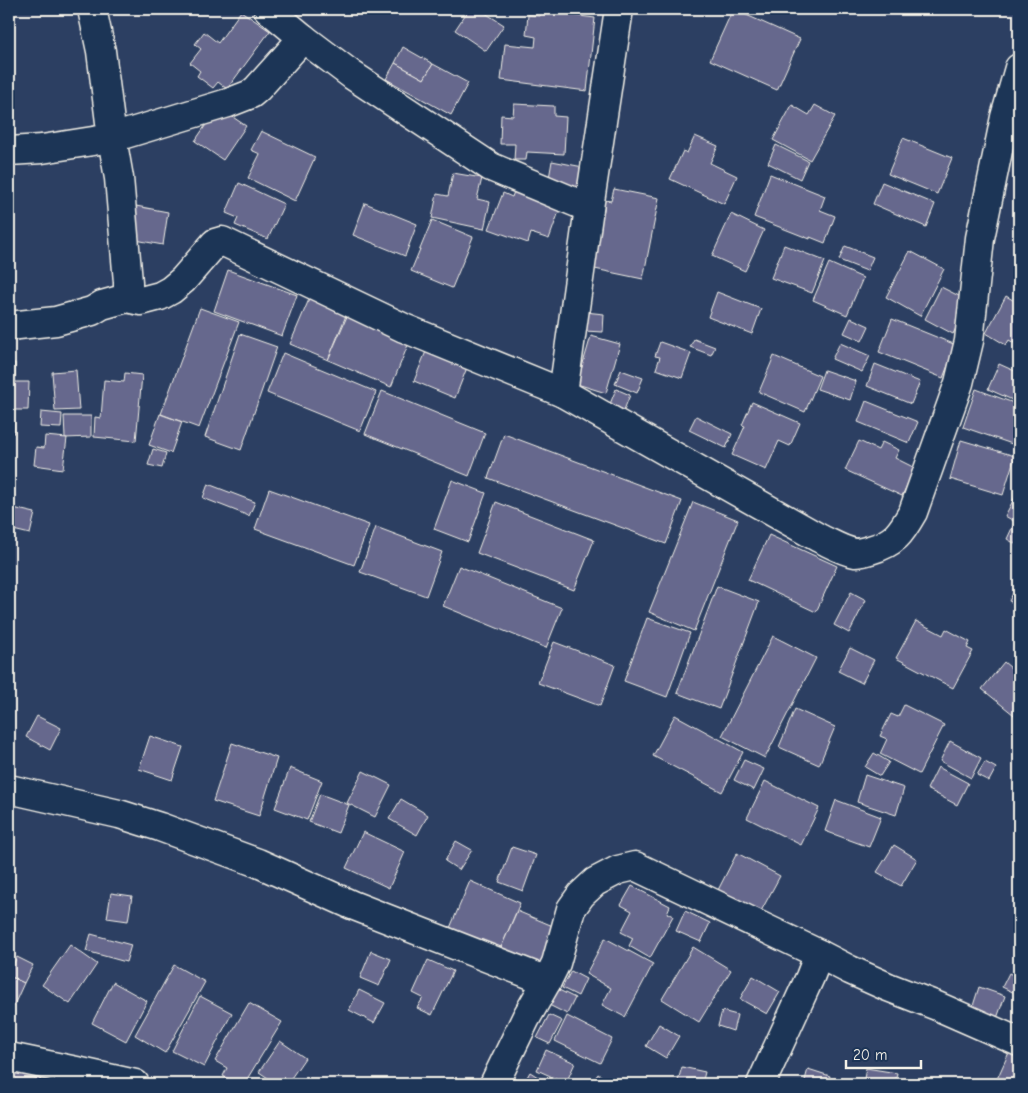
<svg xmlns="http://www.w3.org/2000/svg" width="1028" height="1093" viewBox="0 0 1028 1093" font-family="'Comic Neue',sans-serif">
	<rect width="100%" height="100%" fill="#2c3f62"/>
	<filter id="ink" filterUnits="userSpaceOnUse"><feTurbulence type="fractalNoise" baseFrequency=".02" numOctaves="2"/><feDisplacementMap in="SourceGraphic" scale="10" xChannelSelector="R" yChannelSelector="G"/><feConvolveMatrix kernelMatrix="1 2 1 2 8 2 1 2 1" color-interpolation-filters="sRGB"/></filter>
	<g filter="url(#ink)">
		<g fill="#66688d" stroke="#f4f1e8">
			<path d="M154,9H166L162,15Z"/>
			<path d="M469,9H479L504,25L486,51L455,30Z"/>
			<path d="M733,9L800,39L777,90L710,60Z"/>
			<path d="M827,9H844L841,15Z"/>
			<path d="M241,11L270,31L227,89L218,82L213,88L197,76L200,71L190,63L201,49L195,44L204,32L218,43Z"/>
			<path d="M541,11L595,18L587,91L501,80L505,44L535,47L536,37L526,35L528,15L540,16Z"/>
			<path d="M403,47L433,64L424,79L395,63Z"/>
			<path d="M395,63L424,79L433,64L468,83L451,115L386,79Z"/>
			<path d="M514,104L554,106V116L566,117L564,154L527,152L526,160H514L515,144H500L501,115L513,116Z"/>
			<path d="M792,105L809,115L815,105L835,116L810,160L773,140Z"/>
			<path d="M218,107L246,126L223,160L195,141Z"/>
			<path d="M261,131L315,157L295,201L248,178L260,154L251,150Z"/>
			<path d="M695,136L718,146L710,163L737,176L724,204L670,179L683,151L687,153Z"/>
			<path d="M903,138L952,158L937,194L888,174Z"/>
			<path d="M776,145L808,161L800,179L768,163Z"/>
			<path d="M552,161L583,167L579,190L548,184Z"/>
			<path d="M453,173L482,178L477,199L490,202L484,229L432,218L437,194L448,196Z"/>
			<path d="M770,174L825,196L820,210L835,216L825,243L810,237V239L754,217Z"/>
			<path d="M882,182L935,204L926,227L873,204Z"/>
			<path d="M239,183L284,204L268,239L235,225L238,218L226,213Z"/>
			<path d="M516,186L562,203L549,239L531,233L528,243L489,229L503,193L512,197Z"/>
			<path d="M614,189L659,198L643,279L590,268L604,200L611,201Z"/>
			<path d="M365,203L417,224L405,256L353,235Z"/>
			<path d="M136,206L168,212L163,245L130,239Z"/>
			<path d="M731,214L764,230L745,271L712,256Z"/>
			<path d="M432,220L473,237L452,288L411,271Z"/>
			<path d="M1019,229V247L1013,244Z"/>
			<path d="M784,245L825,261L812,293L771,278Z"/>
			<path d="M845,246L873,257L867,271L839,260Z"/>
			<path d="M910,251L944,269L920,316L886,297Z"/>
			<path d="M829,263L863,278L847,315L813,300Z"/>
			<path d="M228,270L297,295L282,336L214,311Z"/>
			<path d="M941,287L969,301L953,334L925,319Z"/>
			<path d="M717,292L761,309L752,334L708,317Z"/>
			<path d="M1006,296L1018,303L1019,301V346L1009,340L1006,345L986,333Z"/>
			<path d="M310,297L347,313L328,360L290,344Z"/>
			<path d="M200,308L239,322L199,428L161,414Z"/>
			<path d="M585,312L604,314L603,332L584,331Z"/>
			<path d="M348,314L410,340L391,387L328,360Z"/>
			<path d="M851,318L869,326L862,341L844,333Z"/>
			<path d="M892,319L956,345L943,378L879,352Z"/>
			<path d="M240,334L277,347L241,450L205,437Z"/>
			<path d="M591,336L620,344L606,393L577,384Z"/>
			<path d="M694,339L715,347L711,355L690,347Z"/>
			<path d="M660,342L691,353L682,378L656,369L660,357L655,356Z"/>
			<path d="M840,343L870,356L862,372L832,359Z"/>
			<path d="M427,349L468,365L455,398L414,381Z"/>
			<path d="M283,353L376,392L360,431L267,393Z"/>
			<path d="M774,356L820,376L805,412L759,392Z"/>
			<path d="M9,363H15V382H29L28,410H14V433H9Z"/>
			<path d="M875,364L920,382L911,404L867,386Z"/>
			<path d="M999,364L1019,373V403L988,389Z"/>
			<path d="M76,370L79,410L55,411L52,372Z"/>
			<path d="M621,370L643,378L637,393L615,384Z"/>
			<path d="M824,370L856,381L850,400L817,389Z"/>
			<path d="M125,373L142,375L136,441L94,437L95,417L101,418L104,380L124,382Z"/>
			<path d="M616,389L630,395L624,410L610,404Z"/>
			<path d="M976,389L1019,405V434L1015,445L963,427Z"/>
			<path d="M382,391L485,433L469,476L365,434Z"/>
			<path d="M866,401L918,422L909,443L858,422Z"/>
			<path d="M752,402L800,423L790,446L779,441L766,470L732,455L745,426L742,425Z"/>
			<path d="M41,412L62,414L61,428L40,427Z"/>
			<path d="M160,414L182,422L171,453L149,445Z"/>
			<path d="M64,416H91V437L65,438Z"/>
			<path d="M696,416L732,434L726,448L689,430Z"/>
			<path d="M504,434L682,501L666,544L488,478Z"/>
			<path d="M45,436L67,438L63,469L34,465L36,447L44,448Z"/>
			<path d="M961,440L1015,456L1003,495L950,479Z"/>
			<path d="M859,441L878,450L882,442L899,450L895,458L915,468L902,496L845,470Z"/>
			<path d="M153,449L166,453L162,468L148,465Z"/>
			<path d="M452,480L486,493L468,542L434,529Z"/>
			<path d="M208,484L255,502L249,516L203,498Z"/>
			<path d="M269,489L369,525L354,565L255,529Z"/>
			<path d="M1019,489V524L1005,516Z"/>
			<path d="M496,502L594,540L574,590L477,553Z"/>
			<path d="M693,502L738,520L694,631L649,612Z"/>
			<path d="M9,507L35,513L30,534L9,529Z"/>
			<path d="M1013,526L1019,529V546L1007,539Z"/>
			<path d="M376,527L442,552L426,596L360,572Z"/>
			<path d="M769,535L837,566L816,612L748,580Z"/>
			<path d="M459,566L562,608L546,648L443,606Z"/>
			<path d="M1019,582V606L1009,601Z"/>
			<path d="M717,586L759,602L719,709L677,693Z"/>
			<path d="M851,592L866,600L849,633L834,625Z"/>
			<path d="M647,618L690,633L667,697L624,681Z"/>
			<path d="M916,621L943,635L946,629L970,642L967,648L973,651L953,688L896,658Z"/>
			<path d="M773,636L816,658L765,758L722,736Z"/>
			<path d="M554,642L615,665L600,706L538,683Z"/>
			<path d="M850,648L874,660L862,683L838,671Z"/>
			<path d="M1004,662L1019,675V719L982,689Z"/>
			<path d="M904,705L944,725L919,774L880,754L887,739L880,736L891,714L898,717Z"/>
			<path d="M795,709L835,727L819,765L779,747Z"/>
			<path d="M675,715L743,752L722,792L653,756Z"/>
			<path d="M37,716L61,728L50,750L26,737Z"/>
			<path d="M150,736L183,747L172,780L139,769Z"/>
			<path d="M950,741L981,758L971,778L940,761Z"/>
			<path d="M232,743L277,758L259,816L213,801Z"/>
			<path d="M874,753L889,762L880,776L865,767Z"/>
			<path d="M744,760L764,769L754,790L734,780Z"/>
			<path d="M985,762L996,768L989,781L977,775Z"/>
			<path d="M938,767L968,783L957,805L927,789Z"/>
			<path d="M290,768L322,781L307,820L275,808Z"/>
			<path d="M363,771L391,785L375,817L347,803Z"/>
			<path d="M865,775L904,788L896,815L857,802Z"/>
			<path d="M765,781L819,808L801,845L747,818Z"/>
			<path d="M320,794L349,805L338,833L309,822Z"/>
			<path d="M401,799L428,815L417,835L389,819Z"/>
			<path d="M836,800L881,817L869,847L825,831Z"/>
			<path d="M363,832L405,852L389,888L346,868Z"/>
			<path d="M456,841L472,850L459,870L445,861Z"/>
			<path d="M894,845L917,859L901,886L877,872Z"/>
			<path d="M512,847L536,855L523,891L499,882Z"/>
			<path d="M737,853L780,876L760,913L718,890Z"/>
			<path d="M470,881L520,903L500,950L450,928Z"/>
			<path d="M632,886L670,906L667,913L673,916L650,958L629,946L633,938L621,932L632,911L621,905Z"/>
			<path d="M111,893L132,896L128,921L107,918Z"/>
			<path d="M517,911L560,929L544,968L500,950Z"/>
			<path d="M685,911L710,923L701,942L676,931Z"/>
			<path d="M91,934L131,945L126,962L86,951Z"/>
			<path d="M605,938L653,964L625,1017L602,1005L611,988L586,974Z"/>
			<path d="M70,945L97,964L70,1004L42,985Z"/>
			<path d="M693,947L731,970L699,1022L662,999Z"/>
			<path d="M371,951L391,959L379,986L360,978Z"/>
			<path d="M1019,955V974L1013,972Z"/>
			<path d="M17,957L33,965L24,983L9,976V973Z"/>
			<path d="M428,960L453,971L432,1015L417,1008L423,998L413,993Z"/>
			<path d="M174,965L205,982L165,1053L135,1035Z"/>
			<path d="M571,971L586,979L578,996L562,988Z"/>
			<path d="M1009,973L1019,978V995L1002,987Z"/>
			<path d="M9,976L24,983L9,1016Z"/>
			<path d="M753,976L780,992L767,1014L740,999Z"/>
			<path d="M113,982L147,1001L126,1041L92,1023Z"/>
			<path d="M979,987L1005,996L996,1021L971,1012Z"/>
			<path d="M557,989L575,998L567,1014L549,1005Z"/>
			<path d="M359,990L385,1003L374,1023L349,1010Z"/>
			<path d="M200,996L232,1013L204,1067L172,1051Z"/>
			<path d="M249,1003L282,1022L244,1084H236L223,1076L227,1068L215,1061Z"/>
			<path d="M722,1011L737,1015L733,1031L718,1026Z"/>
			<path d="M549,1015L562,1021L550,1044L537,1038Z"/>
			<path d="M567,1016L612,1039L600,1063L555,1041Z"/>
			<path d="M659,1024L679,1036L666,1058L646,1046Z"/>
			<path d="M280,1041L305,1058L287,1084H277L259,1072Z"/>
			<path d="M1011,1048L1019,1052V1084H1008L997,1079Z"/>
			<path d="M546,1050L575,1063L566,1083L537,1070Z"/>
			<path d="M16,1067L41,1080L39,1084H9V1081Z"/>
			<path d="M682,1067L705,1072L702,1084H677Z"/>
			<path d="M866,1068L897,1073L895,1084H863Z"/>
			<path d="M808,1069L830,1076L828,1084H804Z"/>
			<path d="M530,1072L549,1084H523Z"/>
			<path d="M598,1074L613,1084H591Z"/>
		</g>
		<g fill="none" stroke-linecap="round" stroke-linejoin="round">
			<g stroke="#f4f1e8" stroke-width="31">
				<g id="minor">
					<path d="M92,9L101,51L112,138L119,178L128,282V293L127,298"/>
					<path d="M268,9L303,38L352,75L491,167L589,208"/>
					<path d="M9,151L42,149L112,138L228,103L251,94L257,89L303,38"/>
					<path d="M9,326L56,321L92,311L102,305L127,298L141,301L160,296L171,290L183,280L215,243L222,241L404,328L563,393L819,538C830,543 843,551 855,553C860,553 866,551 870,550C895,543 901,533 913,512L959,383L969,341L980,238L1005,117L1019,68"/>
					<path d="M563,393L589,208L619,9"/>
					<path d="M9,789L119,814L160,827L258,863L352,905L547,981L526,1018L494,1084"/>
					<path d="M819,954L850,970L888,987L937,1006L1019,1042"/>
					<path d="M547,981L556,963L571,909L581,895L595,882L618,870L635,866L819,954L810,977L761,1084"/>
					<path d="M9,1057L81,1072L135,1084"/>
				</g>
			</g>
			<use href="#minor" stroke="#1d3557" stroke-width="28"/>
		</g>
	</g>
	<rect width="1028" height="1093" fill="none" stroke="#1d3557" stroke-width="30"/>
	<rect x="15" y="15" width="998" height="1063" fill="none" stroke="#f4f1e8" stroke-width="2" filter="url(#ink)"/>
	<path d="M846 1060v8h75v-8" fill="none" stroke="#f4f1e8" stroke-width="2.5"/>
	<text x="853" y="1060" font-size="15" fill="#f4f1e8" stroke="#1d3557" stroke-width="4" paint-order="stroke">20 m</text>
</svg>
